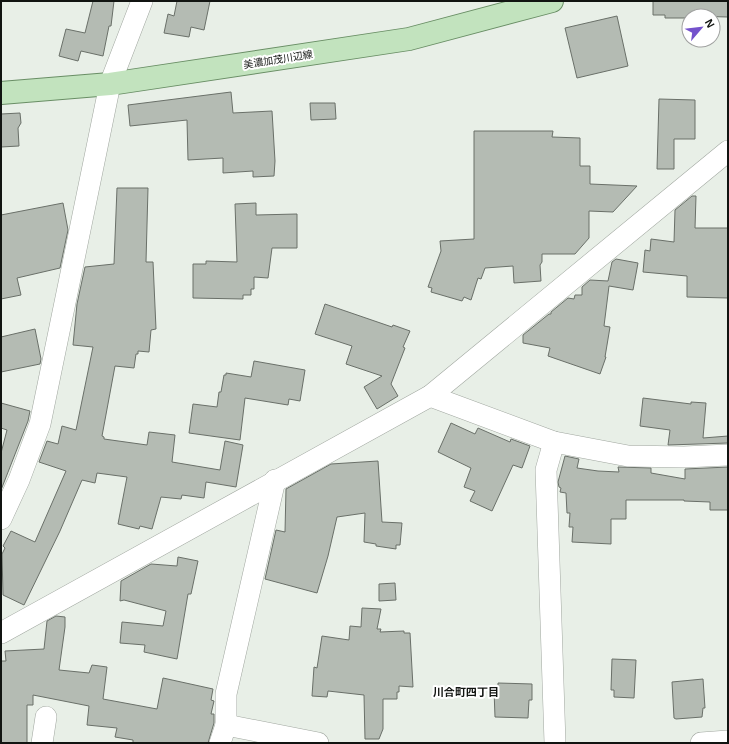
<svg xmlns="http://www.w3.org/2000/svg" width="729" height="744" viewBox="0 0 729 744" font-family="Arial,'Noto Sans JP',sans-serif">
	<rect width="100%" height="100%" fill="#e8efe7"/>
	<g fill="#b4bbb3" stroke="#6a7069">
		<path d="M93,1H114L111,26H109L103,56L81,51L78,61L59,56L66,29L85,33Z"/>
		<path d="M177,1H210L204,30L191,27L189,37L164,33L168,14L174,16Z"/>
		<path d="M653,1H728V17L689,16V18H665V15H653Z"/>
		<path d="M617,16L628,66L577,78L565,28Z"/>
		<path d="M231,92L233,113L272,111L275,161L274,176L253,177V171L223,173V158L188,160L187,120L130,126L128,105Z"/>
		<path d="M659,99L695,100V139H674V169H657Z"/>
		<path d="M310,103H335L336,119L311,120Z"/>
		<path d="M20,113L21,123L18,128L19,146L1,147V114Z"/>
		<path d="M474,131H553L552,137L580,138V166H590V184L637,186L613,212L589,211V238L575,254H542V262L540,265L541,281L514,283L513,266L485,268L481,279L478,278L471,300L464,297L462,301L431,292L432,288L428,287L441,251L440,241L474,239Z"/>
		<path d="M117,188H148L146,262H153L156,329L151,330L149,352L138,351V354H136L134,368L115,366L102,436L104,437V439L147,445L149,432L175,435L172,462L220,470L225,441L243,445L236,487L206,482L204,498L182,495L181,499L161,497L152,529L140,526L139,529L118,524L127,477L97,473L95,483L82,480L60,531L24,605L3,595L2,554L5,548L3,546L11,531L35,542L66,471L39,462L47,441L58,444L62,426L76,430L93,347L73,345L77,304L85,267L114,264Z"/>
		<path d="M692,196H696L695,228H728V298L687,297V276L643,272L645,250L650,251L651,239L674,242L675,210Z"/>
		<path d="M63,203L68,230L60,268L17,278L21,295L1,299V215Z"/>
		<path d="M256,203V215L297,214V248H272L268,278L254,277V289H251V295H243V299L193,298V264H206V261L237,262L235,204Z"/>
		<path d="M616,259L638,263L633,290L609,286L604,326L610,327L605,357H606L600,374L548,356L550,348L523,343V335L549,314H551V312L568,298L574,299L575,295H582V287L590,280L608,281L612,262Z"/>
		<path d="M325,304L392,327L393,325L410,331L403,347L405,348L391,384L398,396L377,409L364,387L382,376L346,364L352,346L315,334Z"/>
		<path d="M35,329L41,359L40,364L1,372V337Z"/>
		<path d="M254,361L305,370L300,401L289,399L288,405L245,398L240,440L189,433L193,404L217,407L219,392H221L224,375H226V373L251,377Z"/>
		<path d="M643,398L691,404V402L706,403L703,438L728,436V443L668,445L670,430L640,426Z"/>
		<path d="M1,403L30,411L28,421L1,490V453L7,430L1,428Z"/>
		<path d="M451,423L475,434L478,428L510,442L511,439L530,446L522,468L513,465L492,511L470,501L475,491L464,487L471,468L438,452Z"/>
		<path d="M565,456L579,459L577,468L598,471L619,472L618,467L651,468V473L685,479V469L728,467V510H710V502L684,501V500H626V519H611V544L572,542L573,527H569L570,513H567L566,493L560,492L561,488L559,487L558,482Z"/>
		<path d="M378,461L382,522L402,523L400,545H396V549L376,546V544L364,542L365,513L337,517L328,556L317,593L265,579L276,530L285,532L286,489L331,464Z"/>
		<path d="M178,557L198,561L191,594H188L177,659L144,652L145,645L120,643L122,622L163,626L166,611L124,600L120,601L121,581L151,564L177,566Z"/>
		<path d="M395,583L396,600L379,601V584Z"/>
		<path d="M362,608L381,609L377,629H381L380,632L404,631V633H410L413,687L399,686V692H397V699H383V729L379,739H365L364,695L328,691L327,697L312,696L314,667L317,668L322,636L349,640L350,626L361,627Z"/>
		<path d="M56,616L65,617V627L59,670L89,673L92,665L107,667L103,699L157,709L163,678L213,689L211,700L214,701L211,714H214V723L208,743H133V740L115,737L117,728L87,725L89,706L33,695V705H27V743H1V661H6L5,651L44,649L47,621Z"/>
		<path d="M612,659L636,660L634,698L614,697V690H611Z"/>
		<path d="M703,679L705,708H703L702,717L676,719L674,718L672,682Z"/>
		<path d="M498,683L532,684V700H529L528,718L495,717L494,690H498Z"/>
	</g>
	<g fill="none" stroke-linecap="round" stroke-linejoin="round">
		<g stroke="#a1a7a0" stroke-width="22">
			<g id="minor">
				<path d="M430,396L554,442L628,456L684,457L728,455"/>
				<path d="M554,442L546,470L555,743"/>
				<path d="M1,519L19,480L40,424L110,84L142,1"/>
				<path d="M1,633L430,396L728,151"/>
				<path d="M226,725L318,743"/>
				<path d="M42,743L46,717"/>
				<path d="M220,743L226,725V694L275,480"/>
				<path d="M701,743L728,741"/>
			</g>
		</g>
		<g stroke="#698e65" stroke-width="24">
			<path id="major" d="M1,93L110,84L409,39L552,1"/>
		</g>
		<use href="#minor" stroke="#fff" stroke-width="21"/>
		<use href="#major" stroke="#c2e3be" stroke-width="22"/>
	</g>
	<g text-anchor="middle" stroke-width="4" stroke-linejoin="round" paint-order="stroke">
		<g font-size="10" fill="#111411" stroke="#fff">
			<text transform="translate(278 59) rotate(-9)" y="4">美濃加茂川辺線</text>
		</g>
		<g font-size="11" font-weight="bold" fill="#111411" stroke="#fff">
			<text x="466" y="696">川合町四丁目</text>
		</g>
	</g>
	<rect width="729" height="744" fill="none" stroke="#111411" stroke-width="4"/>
	<g transform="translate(701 28) rotate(62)"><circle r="19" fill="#ffffff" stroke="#a0a1a0"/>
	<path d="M0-3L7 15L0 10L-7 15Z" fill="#7452cc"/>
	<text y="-6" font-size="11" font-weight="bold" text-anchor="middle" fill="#111411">N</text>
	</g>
</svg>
